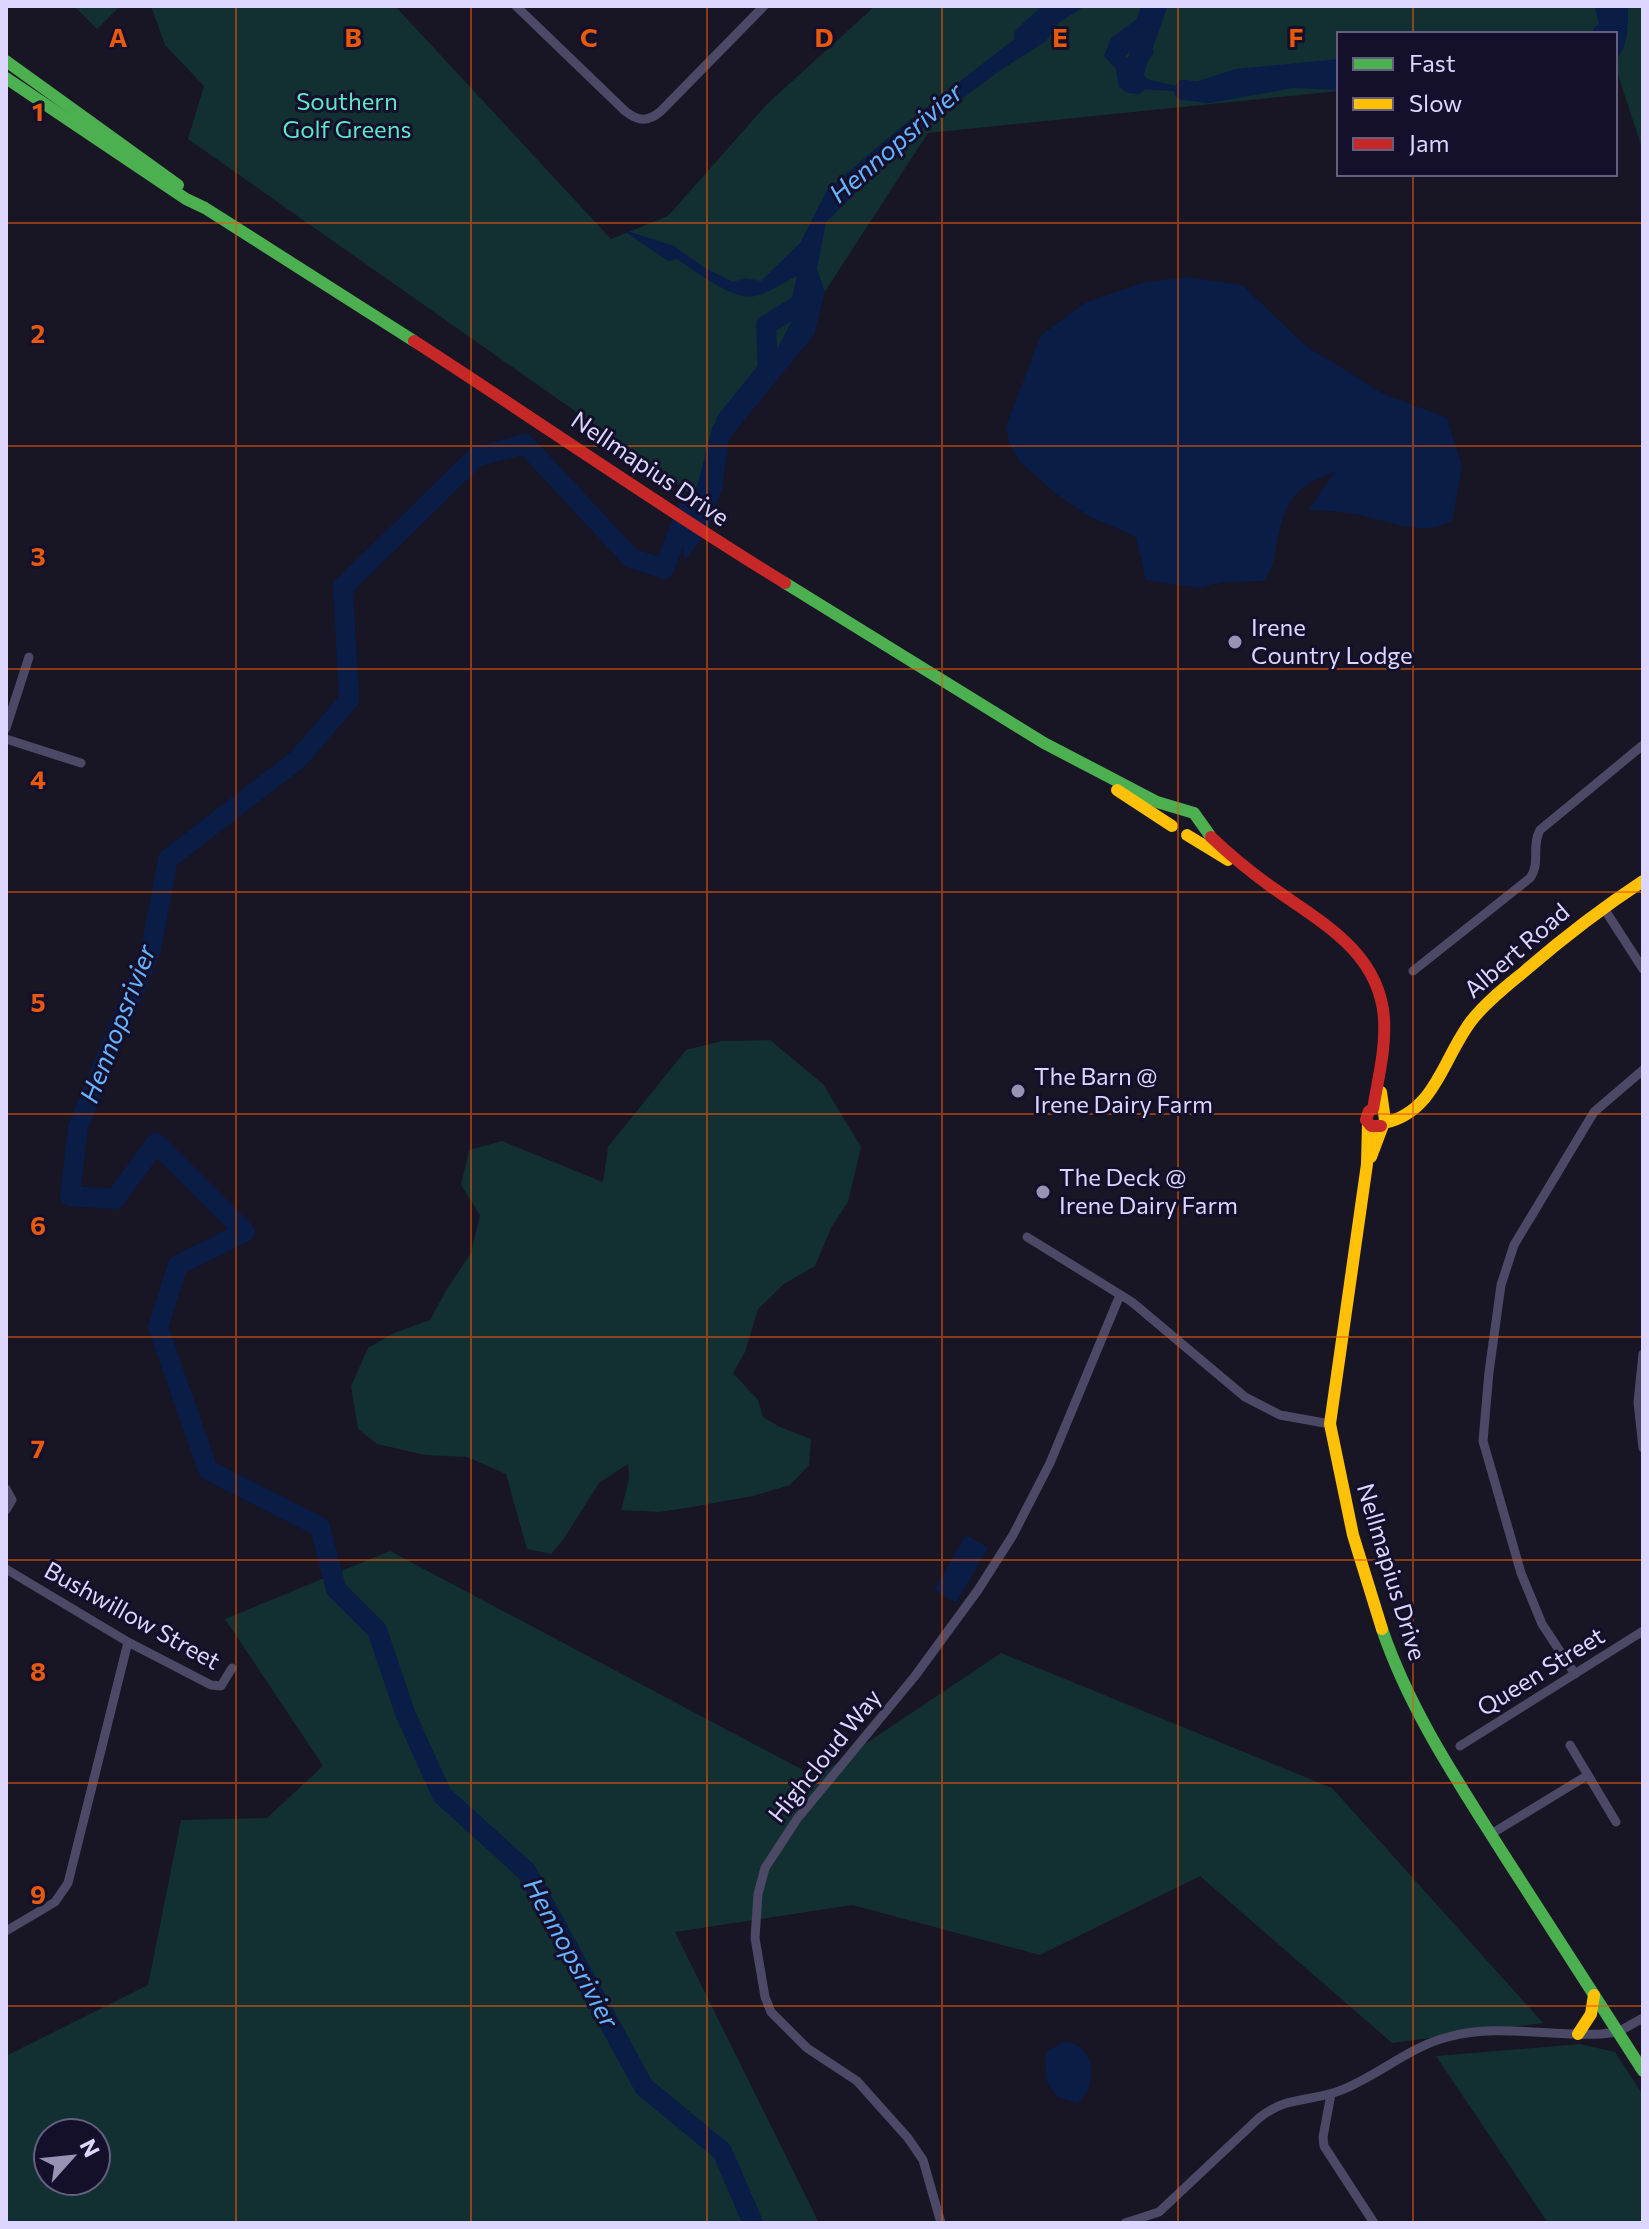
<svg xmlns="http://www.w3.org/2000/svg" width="1649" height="2229" viewBox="0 0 1649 2229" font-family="Commissioner,sans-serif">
	<rect width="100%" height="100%" fill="#181524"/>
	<g fill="#123032" fill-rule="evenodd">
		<path d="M74,6H120L97,29Z"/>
		<path d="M151,6H395L611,239L668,216L767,104L875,6H1643V151L1615,66V34H1339V91L928,133L729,439L695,498L663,473L188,139L204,86L165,45Z"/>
		<path d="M770,1040L823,1084L861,1147L848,1202L832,1226L815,1266L784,1284L758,1309L745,1352L733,1373L758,1400L763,1417L780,1427L811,1439L809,1465L790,1485L753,1496L686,1508L659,1512L621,1510L629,1479L628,1464L599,1483L563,1540L551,1554L527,1549L506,1474L467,1457L425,1455L377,1444L358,1429L351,1386L368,1348L394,1333L430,1320L447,1289L471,1253L480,1215L461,1185L469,1150L502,1141L603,1182L608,1147L686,1050L722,1041Z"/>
		<path d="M390,1551L816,1777L1001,1653L1332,1788L1543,2023L1392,2043L1200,1876L1040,1955L852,1905L675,1932L819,2223H6V2056L148,1985L181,1820L267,1818L323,1766L225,1619ZM48,2133H96V2181H48Z"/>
		<path d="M1580,2044L1615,2052L1643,2095V2223H1548L1436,2056Z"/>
	</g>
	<g fill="#091d47">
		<path d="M1057,6H1085L1058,23L1046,41L998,72L920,130L826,222L817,269L825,292L814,335L729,439L722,489L709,528L685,560L678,524L698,483L713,425L742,401L765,372L801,304L800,275C786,280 771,293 755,296C733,301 695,271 677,259L668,261L621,229L674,246L705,268L733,282L745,278L761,281L800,243L827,190L900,128Z"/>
		<path d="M1141,6H1160L1154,20V35L1143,31L1141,39L1125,57L1137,63L1144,60L1146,52L1152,49L1154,52C1150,60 1144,64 1141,72L1147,79L1180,87L1235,69L1339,59V75L1210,93L1119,88L1116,69L1104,56L1111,38L1137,19Z"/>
		<path d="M1608,6H1628V9C1628,27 1628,48 1615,61V35L1620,33L1618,17L1612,18Z"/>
		<path d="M1187,277L1242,285L1306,346L1382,393L1447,418L1462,466L1452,521C1424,537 1390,522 1360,515C1344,511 1326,511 1309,510L1334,472C1287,490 1284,506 1275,553C1273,564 1271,573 1263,581L1222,582L1200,588L1145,580C1144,564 1138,552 1136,537L1089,516L1056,494L1020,462L1009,443L1006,426L1041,335L1085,303L1141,283Z"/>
		<path d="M966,1535L988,1548L956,1603L934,1589Z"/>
		<path d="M1063,2042C1096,2041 1099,2088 1077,2103L1058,2097L1047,2083L1045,2059L1047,2051Z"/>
	</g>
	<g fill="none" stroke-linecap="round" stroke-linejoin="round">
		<g stroke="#091d47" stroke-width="20">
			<path d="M1602,34L1610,29L1605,6"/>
			<path d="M1024,36L1057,6"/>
			<path d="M1136,84L1130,83L1157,6"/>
			<path d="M1184,90L1210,93L1292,78L1339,80"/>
			<path d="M726,421L768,369L766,325L801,304L807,277"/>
			<path d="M689,505L664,569L631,558L525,444L476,457L343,587L349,700L298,759L168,859L151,949L78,1127L70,1196L115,1199L156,1143L245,1232L178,1265L158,1327L208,1470L320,1527L336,1589L377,1630L405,1713L442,1795L527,1872L644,2087L722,2151L753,2223"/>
		</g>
		<g stroke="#4b4965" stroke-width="9">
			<path d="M516,6L625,111C639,122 648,122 661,111L764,6"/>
			<path d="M6,728L29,657"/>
			<path d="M6,739L81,763"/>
			<path d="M1603,907L1643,969"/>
			<path d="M1413,971L1530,878C1541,863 1531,846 1540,830L1643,745"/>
			<path d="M1027,1237L1132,1302L1245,1397L1280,1415L1330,1424"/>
			<path d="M1643,1354L1638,1402L1643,1448"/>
			<path d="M6,1489L12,1500L6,1510"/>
			<path d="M6,1569L128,1642L211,1685L221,1686L232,1668"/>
			<path d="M1575,1674L1542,1624L1521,1573L1483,1441L1489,1372L1501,1285L1514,1245L1594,1112L1643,1070"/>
			<path d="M1570,1745L1616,1822"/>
			<path d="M1460,1746L1643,1631"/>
			<path d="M1491,1834L1588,1775"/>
			<path d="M6,1931L55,1902L68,1883L128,1642"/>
			<path d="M1331,2094L1323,2137L1324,2146L1374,2223"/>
			<path d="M941,2223L923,2160L908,2138L857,2081L807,2048L771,2012L765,1997L755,1938L758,1894L765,1868L797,1819L915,1676L978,1590L1013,1535L1050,1463L1120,1295"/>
			<path d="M1125,2223L1159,2212L1259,2118C1286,2096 1309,2102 1339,2091C1377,2077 1408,2047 1448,2037C1497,2023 1550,2037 1601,2034L1618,2032L1643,2018"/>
		</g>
		<g stroke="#4caf50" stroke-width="12">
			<path d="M6,61L178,185"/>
			<path d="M6,78L186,199L205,208L414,341"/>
			<path d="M785,583L1044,743L1157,802L1194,813L1211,837"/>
			<path d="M1382,1629C1410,1711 1458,1782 1504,1855C1551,1927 1597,1999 1643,2071"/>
		</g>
		<g stroke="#ffc107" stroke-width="12">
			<path d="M1117,790L1172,826"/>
			<path d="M1187,835L1228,860"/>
			<path d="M1384,1123C1436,1112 1443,1057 1472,1020C1487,1001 1507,986 1526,970C1563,938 1602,908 1643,881"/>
			<path d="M1368,1124L1367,1164L1330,1424L1353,1535L1382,1629"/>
			<path d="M1371,1157L1385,1120L1381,1092"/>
			<path d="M1578,2034L1591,2014L1594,1995"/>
		</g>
		<g stroke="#c62828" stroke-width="12">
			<path d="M414,341C538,421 659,506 785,583"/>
			<path d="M1211,837C1230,855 1252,873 1273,888C1321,922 1379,952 1384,1018C1386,1050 1378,1078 1373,1109L1369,1111L1366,1120L1371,1126H1381"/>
		</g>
	</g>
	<path fill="none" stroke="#e8590c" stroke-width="2" stroke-opacity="0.55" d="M236,6V2223M471,6V2223M707,6V2223M942,6V2223M1178,6V2223M1413,6V34M1413,174V2223M6,223H1643M6,446H1643M6,669H1643M6,892H1643M6,1114H1643M6,1337H1643M6,1560H1643M6,1783H1643M6,2006H1643"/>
	<g fill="#9893b2" stroke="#140f2a" stroke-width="3">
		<circle cx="1235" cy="642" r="8"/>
		<circle cx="1018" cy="1091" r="8"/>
		<circle cx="1043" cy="1192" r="8"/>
	</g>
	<g text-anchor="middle" stroke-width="6" stroke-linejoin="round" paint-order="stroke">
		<g font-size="24" fill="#5be7c8" stroke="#140f2a">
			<text x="347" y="110">Southern<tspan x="347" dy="28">Golf Greens</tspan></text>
		</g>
		<g font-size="24" fill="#ddd7ff" stroke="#140f2a">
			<text transform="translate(650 469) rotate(34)" y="8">Nellmapius Drive</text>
			<text transform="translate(1517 951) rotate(-41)" y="8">Albert Road</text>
			<text transform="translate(1391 1572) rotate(73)" y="8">Nellmapius Drive</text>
			<text transform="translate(132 1616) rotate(29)" y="8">Bushwillow Street</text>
			<text transform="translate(1541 1672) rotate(-32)" y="8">Queen Street</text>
			<text transform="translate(825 1756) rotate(-51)" y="8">Highcloud Way</text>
		</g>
		<g font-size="24" fill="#ddd7ff" stroke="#140f2a" text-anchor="start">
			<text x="1251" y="636">Irene<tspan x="1251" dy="28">Country Lodge</tspan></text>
			<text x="1034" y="1085">The Barn @<tspan x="1034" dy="28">Irene Dairy Farm</tspan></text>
			<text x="1059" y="1186">The Deck @<tspan x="1059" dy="28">Irene Dairy Farm</tspan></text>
		</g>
		<g font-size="26" font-style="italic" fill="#65b4ff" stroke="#140f2a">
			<text transform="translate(896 143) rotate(-41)" y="9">Hennopsrivier</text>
			<text transform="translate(118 1024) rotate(-69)" y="9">Hennopsrivier</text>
			<text transform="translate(571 1953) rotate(61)" y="9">Hennopsrivier</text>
		</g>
	</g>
	<g font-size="26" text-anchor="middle" font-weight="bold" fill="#e8590c" stroke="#140f2a" stroke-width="6" stroke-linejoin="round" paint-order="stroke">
		<text x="118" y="47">A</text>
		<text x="353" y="47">B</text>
		<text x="589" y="47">C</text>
		<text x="824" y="47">D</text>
		<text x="1060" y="47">E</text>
		<text x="1296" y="47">F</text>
		<text x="38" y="121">1</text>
		<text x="38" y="343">2</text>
		<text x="38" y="566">3</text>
		<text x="38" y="789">4</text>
		<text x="38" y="1012">5</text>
		<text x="38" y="1235">6</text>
		<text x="38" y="1458">7</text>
		<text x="38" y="1681">8</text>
		<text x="38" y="1904">9</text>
	</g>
	<rect width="1649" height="2229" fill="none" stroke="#ddd7ff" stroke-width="16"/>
	<rect x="1337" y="32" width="280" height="144" fill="#140f2a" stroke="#645f7f" stroke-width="2"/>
	<rect x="1353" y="58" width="40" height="12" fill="#4caf50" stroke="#645f7f" stroke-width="2"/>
	<text x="1409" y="72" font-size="24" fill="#ddd7ff">Fast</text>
	<rect x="1353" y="98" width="40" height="12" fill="#ffc107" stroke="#645f7f" stroke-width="2"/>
	<text x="1409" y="112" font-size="24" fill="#ddd7ff">Slow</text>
	<rect x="1353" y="138" width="40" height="12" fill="#c62828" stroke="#645f7f" stroke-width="2"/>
	<text x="1409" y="152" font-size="24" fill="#ddd7ff">Jam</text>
	<g transform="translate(72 2157) rotate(63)"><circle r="38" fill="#140f2a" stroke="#645f7f" stroke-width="2"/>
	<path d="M0-6L14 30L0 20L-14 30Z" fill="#9893b2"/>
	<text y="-12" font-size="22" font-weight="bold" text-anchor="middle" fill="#ddd7ff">N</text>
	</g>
</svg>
